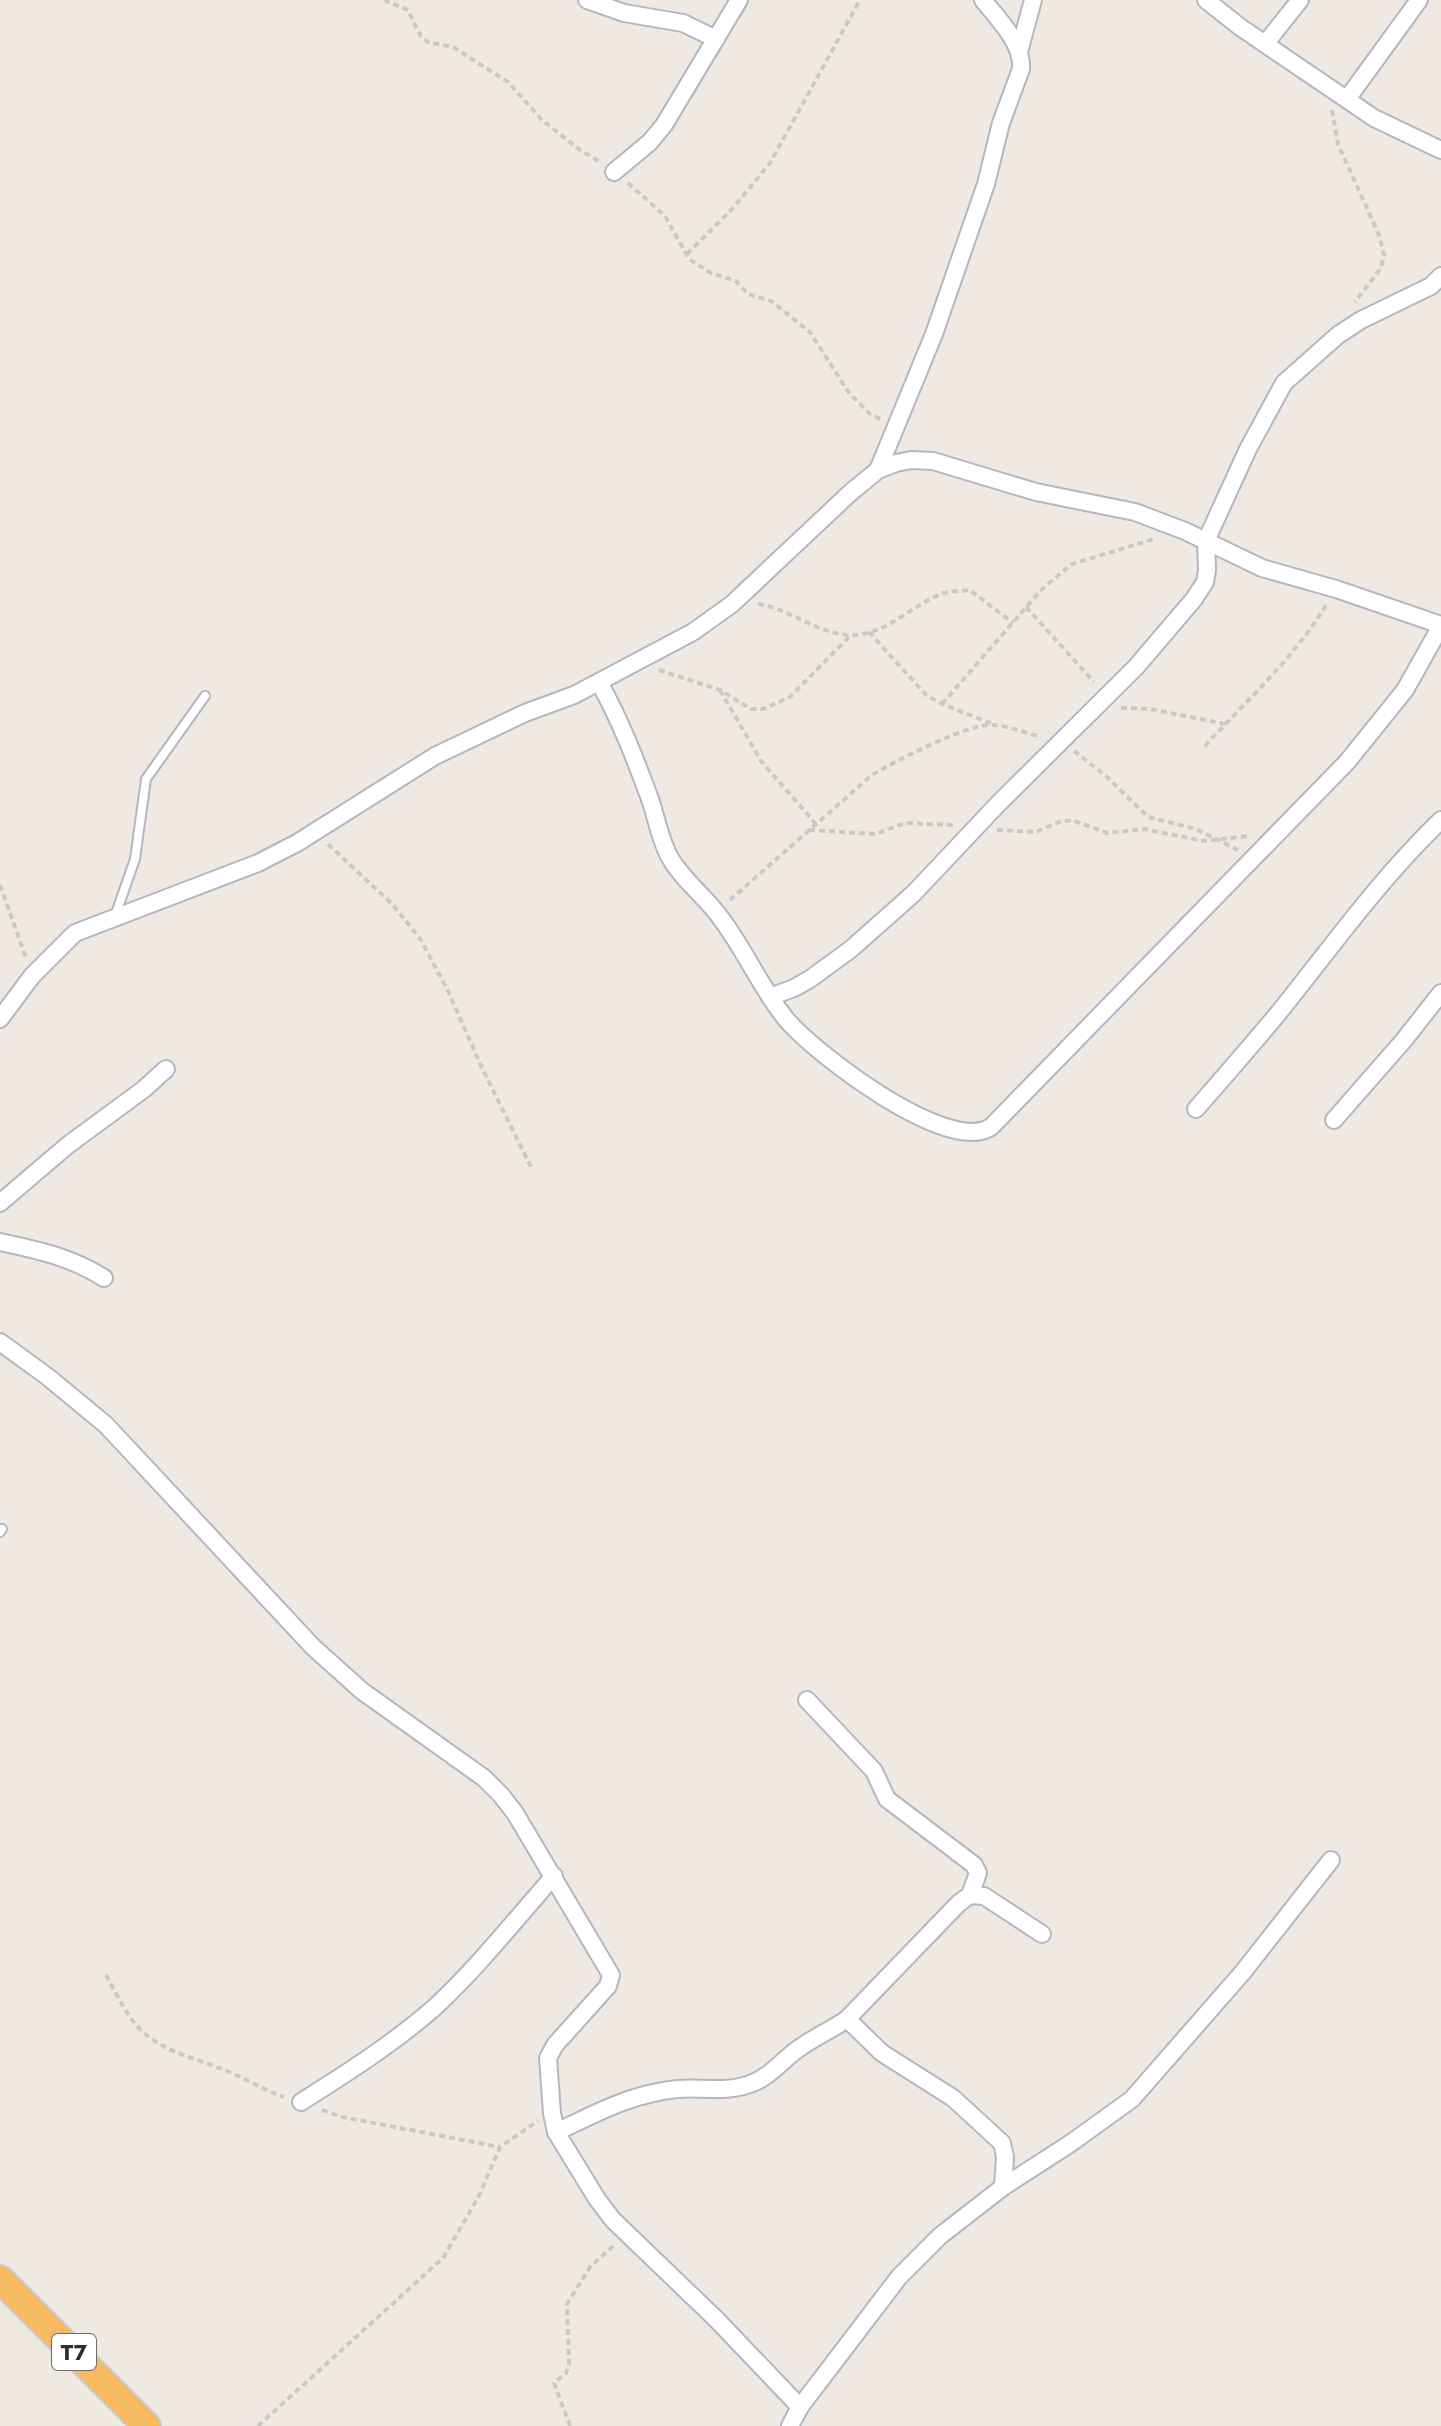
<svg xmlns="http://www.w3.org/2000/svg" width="1441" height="2426" viewBox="0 0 1441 2426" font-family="Jost,sans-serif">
	<rect width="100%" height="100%" fill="#efe9e1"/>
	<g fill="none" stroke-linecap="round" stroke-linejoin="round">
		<g stroke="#b4b7c1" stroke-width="12">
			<g id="service">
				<path d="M115,916L135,859L146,779L205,696"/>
				<path d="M0,1532L2,1529"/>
			</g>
		</g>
		<g stroke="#b4b7c1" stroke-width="20">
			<g id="minor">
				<path d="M587,0L624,13L683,23L716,39"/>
				<path d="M1206,0L1240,27L1374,118L1441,150"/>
				<path d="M1265,44L1300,0"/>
				<path d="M1019,52L1033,0"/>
				<path d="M1347,99L1419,0"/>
				<path d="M614,172L650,142L664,125L739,0"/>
				<path d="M878,470L934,334L986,184L1001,123L1021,69C1023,43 998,19 983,0"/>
				<path d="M599,682C621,722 634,756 650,799C656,817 660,839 669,856C681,878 701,893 716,912C743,945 759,986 786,1019C815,1054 948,1155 991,1127L1347,762L1405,690L1441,626"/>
				<path d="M770,997L794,988L810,979L851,949L913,894L998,804L1136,667L1194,599L1205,582L1207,570L1206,541L1248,449L1284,383L1338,335L1361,320L1431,286L1441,276"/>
				<path d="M0,1019L32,976L75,933L258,863L297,843L435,756L525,713L574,695L693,632L732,604L850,493L878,470L896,463L911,460L933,461L1036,492L1135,512L1185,531L1262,568L1336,589L1441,625"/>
				<path d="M1196,1109C1223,1078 1250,1047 1276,1016C1331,948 1377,882 1441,820"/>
				<path d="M1334,1120L1404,1040L1441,993"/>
				<path d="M0,1203L68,1145L144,1089L166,1069"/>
				<path d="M0,1242C38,1250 71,1257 104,1278"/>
				<path d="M0,1342L48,1377L106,1425L313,1647L362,1691L484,1778L501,1795L515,1813L611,1975L608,1986L555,2045L548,2058L552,2113L556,2132L597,2199L613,2220L716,2319L800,2407"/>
				<path d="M807,1700L874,1771L887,1799L974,1865L978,1873L970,1895"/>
				<path d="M847,2019L882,2053L953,2098L1002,2143L1005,2157L1003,2187"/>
				<path d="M301,2102C347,2073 394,2043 435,2007C478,1967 515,1920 554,1876"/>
				<path d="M556,2132C597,2113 630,2094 677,2089C702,2087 726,2093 750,2084C768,2078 780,2063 794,2052C810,2039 830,2031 847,2019L959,1903L970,1895L984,1896L1042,1934"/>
				<path d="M790,2426L800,2407L899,2277L940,2236L1003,2187L1071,2143L1132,2099L1243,1972L1331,1860"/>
			</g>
		</g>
		<g stroke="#c9c9c9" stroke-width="30">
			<path id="trunk" d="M0,2279L147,2426"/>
		</g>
		<g stroke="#c9c9c9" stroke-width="4" stroke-dasharray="6 4" stroke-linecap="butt">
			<path d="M384,0L408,10L421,37L428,42L453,47L508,82L542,120L580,150L602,163"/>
			<path d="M1332,110L1338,144L1379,235L1384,255L1381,268L1355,302"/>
			<path d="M628,183L665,216L689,259L711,273L736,281L748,294L771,301L810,332L849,393L869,413L882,420"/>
			<path d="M687,254L734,207L770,163L860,0"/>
			<path d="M758,604C790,609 815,632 847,635C887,637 911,604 944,593C952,591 962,591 970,590L1013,623"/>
			<path d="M1026,607L1094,682"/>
			<path d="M869,632L926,695L942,704L993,724"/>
			<path d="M659,670L720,690L751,709H763L790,697L851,635"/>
			<path d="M720,690L761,761L816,824"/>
			<path d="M942,704L1042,589L1072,564L1154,539"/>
			<path d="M1121,708L1150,709L1225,724"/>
			<path d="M1205,746C1246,701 1295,657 1326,605"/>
			<path d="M1074,751L1106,776L1148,817L1196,829L1238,850"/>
			<path d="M809,830L876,834L905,823L953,825"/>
			<path d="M997,830L1036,832L1059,822L1072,820L1107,833L1145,829L1203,841L1249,836"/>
			<path d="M328,844L392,904L421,940L448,991L482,1068L532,1169"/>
			<path d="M0,885L26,958"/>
			<path d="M730,900L872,775C896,761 968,723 993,725C1008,726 1026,733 1041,737"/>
			<path d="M106,1975C117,1994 127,2018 143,2032C166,2053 199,2059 227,2071C246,2079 264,2090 284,2097"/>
			<path d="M322,2110L342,2117L500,2147"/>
			<path d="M258,2426L443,2258L479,2196L500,2147L538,2121"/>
			<path d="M570,2426L554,2383L566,2373L569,2365L567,2304L590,2267L613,2246"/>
		</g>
		<use href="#service" stroke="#fff" stroke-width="8"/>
		<use href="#minor" stroke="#fff" stroke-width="16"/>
		<use href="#trunk" stroke="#f8ba60" stroke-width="26"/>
	</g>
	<g text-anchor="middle" stroke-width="6" stroke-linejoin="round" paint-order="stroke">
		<rect fill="#fff" stroke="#6d6d6d" stroke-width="2" x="52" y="2334" width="44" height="36" rx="6"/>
		<g font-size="22" font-weight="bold" fill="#2e2e2e">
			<text x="74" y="2360">T7</text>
		</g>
	</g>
</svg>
